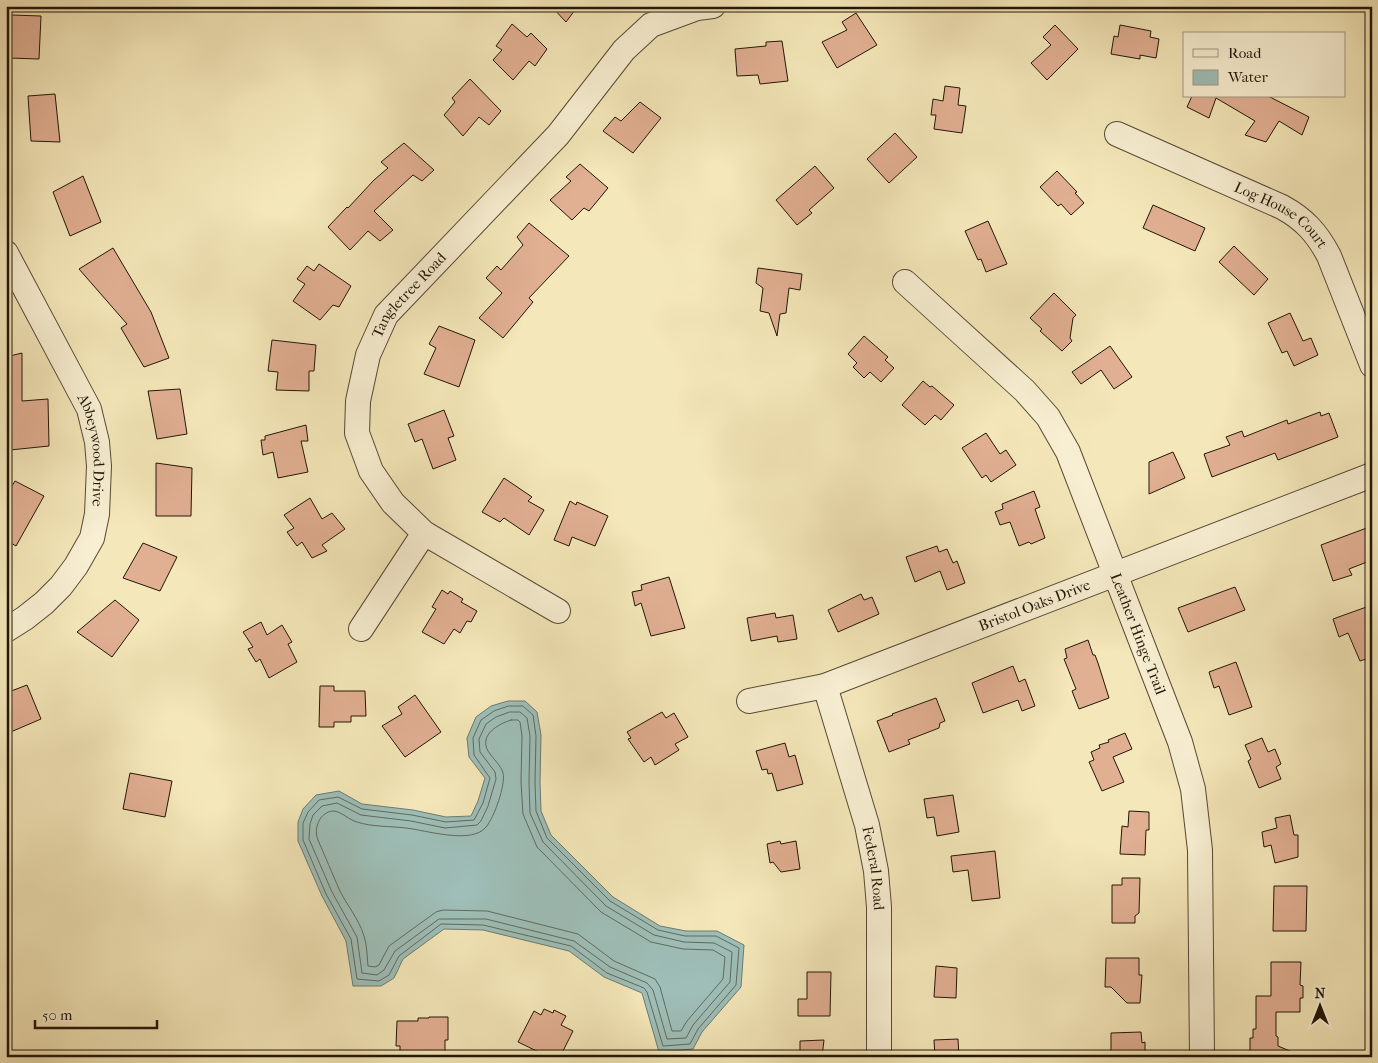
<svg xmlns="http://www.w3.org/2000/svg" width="1378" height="1063" viewBox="0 0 1378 1063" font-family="'IM FELL French Canon',serif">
	<rect width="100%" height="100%" fill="#f4e7b9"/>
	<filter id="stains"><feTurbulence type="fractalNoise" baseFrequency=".004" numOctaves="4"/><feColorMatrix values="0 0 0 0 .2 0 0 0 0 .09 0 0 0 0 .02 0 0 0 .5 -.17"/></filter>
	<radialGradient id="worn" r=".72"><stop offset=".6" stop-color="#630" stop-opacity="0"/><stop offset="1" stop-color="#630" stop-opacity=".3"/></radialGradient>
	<path fill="#9ebeb7" stroke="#6c7b71" d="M508,701H525L537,712L541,735L540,782L541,811L551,835L613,897L660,926L686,931H717L744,945L741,987L702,1032L693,1049L659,1052L642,993L604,977L569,951L483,930L444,929L403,959L394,978L381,986H353L346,941L322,896L298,841V822L303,809L316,795L339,791L362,804L413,810L446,817L471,816L478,801L485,778L469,757L467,738L476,717L491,706Z"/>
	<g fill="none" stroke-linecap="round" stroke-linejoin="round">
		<g stroke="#606a5f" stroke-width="1">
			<path d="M509,706H523L533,715L536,736L535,782L536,811L547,838L610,901L658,930L685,936H716L739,948L736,985L698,1029L690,1044L663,1046L647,992L644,988L607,973L571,946L483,925L441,924L399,956L389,975L379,981L357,979L351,939L326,894L303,840V823L308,812L319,800L338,797L362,809L412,815L446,822L474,820L483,803L490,778L474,755L473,738L481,720L494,711Z"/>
			<path d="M510,712H520L527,718L530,736L529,782L530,813L543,842L606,906L654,935L684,942L714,943L732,952L730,982L693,1025L686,1038L667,1039L653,990L647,983L610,967L574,941L486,919H439L395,951L384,970L377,975L362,973L357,937L332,892L309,839L310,824L313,815L322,806L337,803L361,815L411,821L445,828L477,825L481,821L488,806L496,779L495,772L480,752L479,739L486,724L496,717Z"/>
			<path d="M511,720H518L520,722L522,736L521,782L523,814L537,847L601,912L651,942L683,949L713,950L725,957L723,979L687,1021L681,1031H672L660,987L655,979L614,961L578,934L487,911L443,910L436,912L389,946L379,965L375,967L368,966C367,956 367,945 364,936C359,919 346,904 339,889C332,873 325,856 318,840C313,828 320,812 333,811C341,811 349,820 357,822C372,827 390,826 406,828C425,830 472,845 486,827C494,818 506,784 503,773C501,765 493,759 488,751C479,735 498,724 511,720Z"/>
		</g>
	</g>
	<g fill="#e1af92" stroke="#221607">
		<path d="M551,6H578L566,22Z"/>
		<path d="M856,13L877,45L837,68L822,42L847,30L842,22Z"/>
		<path d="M11,15L41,16L39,59L9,58Z"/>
		<path d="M512,24L527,37L531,33L547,49L535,66L529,61L513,80L493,60L502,50L496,46Z"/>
		<path d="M1055,25L1078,49L1047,80L1031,63L1051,45L1043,37Z"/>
		<path d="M1120,25L1151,31L1150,37L1159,39L1156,58L1140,55V59L1111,54L1114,36L1118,37Z"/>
		<path d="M782,41L788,81L760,84L758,75L737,76L735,49L766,46V42Z"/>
		<path d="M470,79L501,111L489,125L479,117L463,136L444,115L455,102L452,98Z"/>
		<path d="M945,86L960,88L958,105L966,106L962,133L934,129L936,115H931L933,99L943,101Z"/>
		<path d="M55,94L60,142L31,141L28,96Z"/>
		<path d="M1192,96H1268L1309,117L1302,135L1279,121L1266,142L1245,135L1255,121L1216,98L1209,118L1187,107Z"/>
		<path d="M640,102L661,118L633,153L603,131L615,117L621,121Z"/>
		<path d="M895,133L917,157L889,183L867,159Z"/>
		<path d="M404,143L434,170L422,181L413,175L374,211L393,230L380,241L368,231L350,250L328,227L347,207L348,208L374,180L388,168L381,162Z"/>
		<path d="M580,164L608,188L589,211L584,208L572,220L550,200L571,181L566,177Z"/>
		<path d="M815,166L834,188L809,210L812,213L797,225L776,200Z"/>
		<path d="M1057,171L1077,192L1075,193L1084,203L1071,215L1061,204L1058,206L1040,187Z"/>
		<path d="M83,176L101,222L70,236L53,192Z"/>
		<path d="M1153,205L1205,228L1195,251L1143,228Z"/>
		<path d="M988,221L1007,264L986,272L981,259L978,260L965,231Z"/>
		<path d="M529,223L569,256L529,298L533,302L503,338L479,318L502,293L486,278L497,266L501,270L523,245L517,237Z"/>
		<path d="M1234,246L1268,279L1254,295L1219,262Z"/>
		<path d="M113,248L151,312L169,358L144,367L121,328L127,324L79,269Z"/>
		<path d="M319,264L351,286L339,307L333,305L320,320L293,301L305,284L297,279L307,266L314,271Z"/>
		<path d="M758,268L802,274L800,290L789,288L786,313L780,314L777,336L769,313L760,311L763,288L756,283Z"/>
		<path d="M1054,293L1076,315L1073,318L1070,338L1072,341L1062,351L1040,331L1042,329L1030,318Z"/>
		<path d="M1290,313L1303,341L1311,338L1318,355L1294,366L1287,351L1282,353L1268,323Z"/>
		<path d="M439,326L475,340L459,387L424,374L436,348L429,344Z"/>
		<path d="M864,336L888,357L885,360L894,368L881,382L870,372L864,378L853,367L857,363L848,354Z"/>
		<path d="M272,340L316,345L314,371H309V391L276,390L278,372L268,371Z"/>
		<path d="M1110,346L1132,377L1114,389L1101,370L1081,384L1072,372Z"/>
		<path d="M22,353V401L48,399L49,446L10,450L6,357Z"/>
		<path d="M923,381L930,387L932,386L954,405L941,420L935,415L925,425L902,405Z"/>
		<path d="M180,389L187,434L157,439L148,391Z"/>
		<path d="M444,410L454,436L448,438L456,460L433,469L422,439L415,442L408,424Z"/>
		<path d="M1320,412L1321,416L1329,413L1338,437L1278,460L1275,453L1212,477L1204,454L1230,445L1226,437L1242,431L1244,437L1287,420L1288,424Z"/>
		<path d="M306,425L308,441H301L308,472L278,478L273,452L263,455L261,440H265V436Z"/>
		<path d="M986,433L1000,454L1006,450L1016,465L991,482L986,475L982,478L962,448Z"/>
		<path d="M1173,452L1185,478L1149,494V462Z"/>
		<path d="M156,463L192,468L191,516H156Z"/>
		<path d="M504,478L532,497L528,501L544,510L529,535L504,518L500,522L482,512Z"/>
		<path d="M15,481L44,496L16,546L6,540V496Z"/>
		<path d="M1034,491L1040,507L1035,509L1045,538L1031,544L1029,542L1019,546L1010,522L1000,525L995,512L1003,509L1002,504Z"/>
		<path d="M310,498L322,519L332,513L345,529L322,545L327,551L312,558L302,542L297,546L287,532L294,528L284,515Z"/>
		<path d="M570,501L576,505L577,502L608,516L595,546L572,537L569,546L554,540Z"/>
		<path d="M1372,526V560L1349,569L1352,575L1333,581L1321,545Z"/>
		<path d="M143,543L177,557L160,591L123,578Z"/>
		<path d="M937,546L939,552L947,549L953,563L957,561L965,583L947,590L940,571L915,582L906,557Z"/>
		<path d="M669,577L685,628L651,636L641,603L635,606L632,592L642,590L641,585Z"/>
		<path d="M1235,587L1245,610L1188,632L1178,608Z"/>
		<path d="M442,590L448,594L450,591L463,599L461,602L477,611L471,622L467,621L460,633L454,629L444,644L422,632L436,609L432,607Z"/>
		<path d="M861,594L864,600L872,597L879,614L838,632L828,610Z"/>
		<path d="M115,600L139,620L112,657L77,632Z"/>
		<path d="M1372,605V657L1360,661L1348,633L1339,637L1333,619Z"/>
		<path d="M775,613L776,618L793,615L797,639L778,642L777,636L751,641L747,618Z"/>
		<path d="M261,622L267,635L282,625L292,642L288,644L297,662L269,678L260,659L256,662L248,649L253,647L243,632Z"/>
		<path d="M1088,640L1093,655H1095L1098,663L1109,698L1079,709L1072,691L1076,689L1064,659L1067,658L1065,649Z"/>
		<path d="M1236,662L1252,707L1229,715L1219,686L1214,688L1209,672Z"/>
		<path d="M1013,666L1019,682L1025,679L1035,706L1022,711L1018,700L983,713L972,683Z"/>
		<path d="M27,685L41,719L6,734V693Z"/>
		<path d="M320,686H334V691H365L366,716H351V722H334V727H319Z"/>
		<path d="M415,695L441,732L405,757L382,726L402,714L398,707Z"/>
		<path d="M936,698L945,721L940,723L939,728L908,740L910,744L889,752L877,721L893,715L892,714Z"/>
		<path d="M662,712L666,718L674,713L688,737L675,744L679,750L655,765L651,757L644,762L628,739L631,738L627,732Z"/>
		<path d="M1125,733L1132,749L1113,757L1124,782L1102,791L1089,762L1094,760L1091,752L1100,748L1099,745L1109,742L1108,740Z"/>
		<path d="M1262,738L1268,752L1275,749L1281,764L1276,767L1281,779L1259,788L1248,761L1251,759L1245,745Z"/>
		<path d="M785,743L789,757L795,755L803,784L777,791L772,773L768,774L767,769L762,770L756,751Z"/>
		<path d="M130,773L172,781L165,817L123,809Z"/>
		<path d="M953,795L959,832L937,836L934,817L927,818L924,799Z"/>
		<path d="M1129,811L1149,812V830H1146L1145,855L1120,854L1122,826L1128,827Z"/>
		<path d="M1290,815L1294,835H1298V857L1275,863L1271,845L1264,847L1262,832L1277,828L1275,818Z"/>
		<path d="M780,841L781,844L796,841L800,869L781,872L773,862L770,863L767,844Z"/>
		<path d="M995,851L1000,898L972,901L968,870L953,872L951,856Z"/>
		<path d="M1122,878H1140L1139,913L1135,916V923H1112V885H1122Z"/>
		<path d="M1274,886H1307L1306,931H1273Z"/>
		<path d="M1106,958H1139V975H1142L1140,1003H1127L1111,987H1105Z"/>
		<path d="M1271,962H1301L1300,985L1303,986V998H1300V1012H1276V1036L1278,1037V1046L1304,1057H1250V1038H1253V1029H1256V996H1271Z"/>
		<path d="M936,966L957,968L956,998L934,997Z"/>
		<path d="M807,972H831L830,1016H798V999H807Z"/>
		<path d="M544,1009L553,1013L554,1010L566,1016L561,1025L573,1031L560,1057H549L518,1042L534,1011L541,1015Z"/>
		<path d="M429,1017H448V1040H445V1054L400,1055V1046H396L397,1021H418V1018H429Z"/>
		<path d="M1141,1032L1142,1043L1145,1042V1057H1111V1033Z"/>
		<path d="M958,1039L959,1057H935L934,1040Z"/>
		<path d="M824,1040L822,1057H800V1041Z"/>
	</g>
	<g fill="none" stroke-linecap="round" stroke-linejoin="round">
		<g stroke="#564a34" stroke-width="26">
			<g id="minor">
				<path id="s1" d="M1117,134L1282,207C1304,219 1317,233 1329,256L1372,365"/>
				<path id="s2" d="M6,253L89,409L97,442L99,466L97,514L92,538L76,566L61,586L44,603L25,618L6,630"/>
				<path id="s3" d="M905,282L1025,391L1048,417L1068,452L1180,742L1193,789L1200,850L1202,1057"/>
				<path id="s4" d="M558,611L424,533L393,503L371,471L357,433L358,401L368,355L386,315L558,135L624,50L651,25L697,8L713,6"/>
				<path d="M361,629L424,533"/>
				<path id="s5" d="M825,686L867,825L876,871L879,907V1057"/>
				<path id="s6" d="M749,701L825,686L1372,475"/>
			</g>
		</g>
		<use href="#minor" stroke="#f8efd2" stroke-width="24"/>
	</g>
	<g text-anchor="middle" stroke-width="4.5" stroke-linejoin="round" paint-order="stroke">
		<g font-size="15" fill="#221607" stroke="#f8efd2">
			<text dy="5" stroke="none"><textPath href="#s1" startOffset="184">Log House Court</textPath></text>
			<text dy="5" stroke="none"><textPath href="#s4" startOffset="430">Tangletree Road</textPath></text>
			<text dy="5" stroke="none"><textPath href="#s2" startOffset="218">Abbeywood Drive</textPath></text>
			<text dy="5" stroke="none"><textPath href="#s6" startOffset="302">Bristol Oaks Drive</textPath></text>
			<text dy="5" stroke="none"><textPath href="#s3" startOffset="432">Leather Hinge Trail</textPath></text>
			<text dy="5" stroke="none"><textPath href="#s5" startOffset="189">Federal Road</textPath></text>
		</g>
	</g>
	<rect width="1378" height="1063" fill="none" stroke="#f4e7b9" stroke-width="25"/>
	<rect x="8" y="8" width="1363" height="1048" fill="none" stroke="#221607" stroke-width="2.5"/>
	<rect x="12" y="12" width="1353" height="1038" fill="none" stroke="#221607"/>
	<rect x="1183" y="32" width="162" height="65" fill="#f8efd2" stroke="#a29881"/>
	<rect x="1193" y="49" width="25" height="8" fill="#f8efd2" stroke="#a29881"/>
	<text x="1228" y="58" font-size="15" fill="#221607">Road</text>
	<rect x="1193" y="70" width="25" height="15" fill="#9ebeb7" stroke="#a29881"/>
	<text x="1228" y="82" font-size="15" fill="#221607">Water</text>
	<g transform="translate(1320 1006)" stroke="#f8efd2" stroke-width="4" paint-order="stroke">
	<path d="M0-4L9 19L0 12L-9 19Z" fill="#221607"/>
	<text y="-8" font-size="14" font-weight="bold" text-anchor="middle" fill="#221607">N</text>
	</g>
	<path d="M35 1020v8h122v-8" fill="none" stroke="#221607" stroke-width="2.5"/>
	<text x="42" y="1020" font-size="15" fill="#221607" stroke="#f8efd2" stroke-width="4" paint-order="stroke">50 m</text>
	<rect width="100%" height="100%" filter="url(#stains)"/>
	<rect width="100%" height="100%" fill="url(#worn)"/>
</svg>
